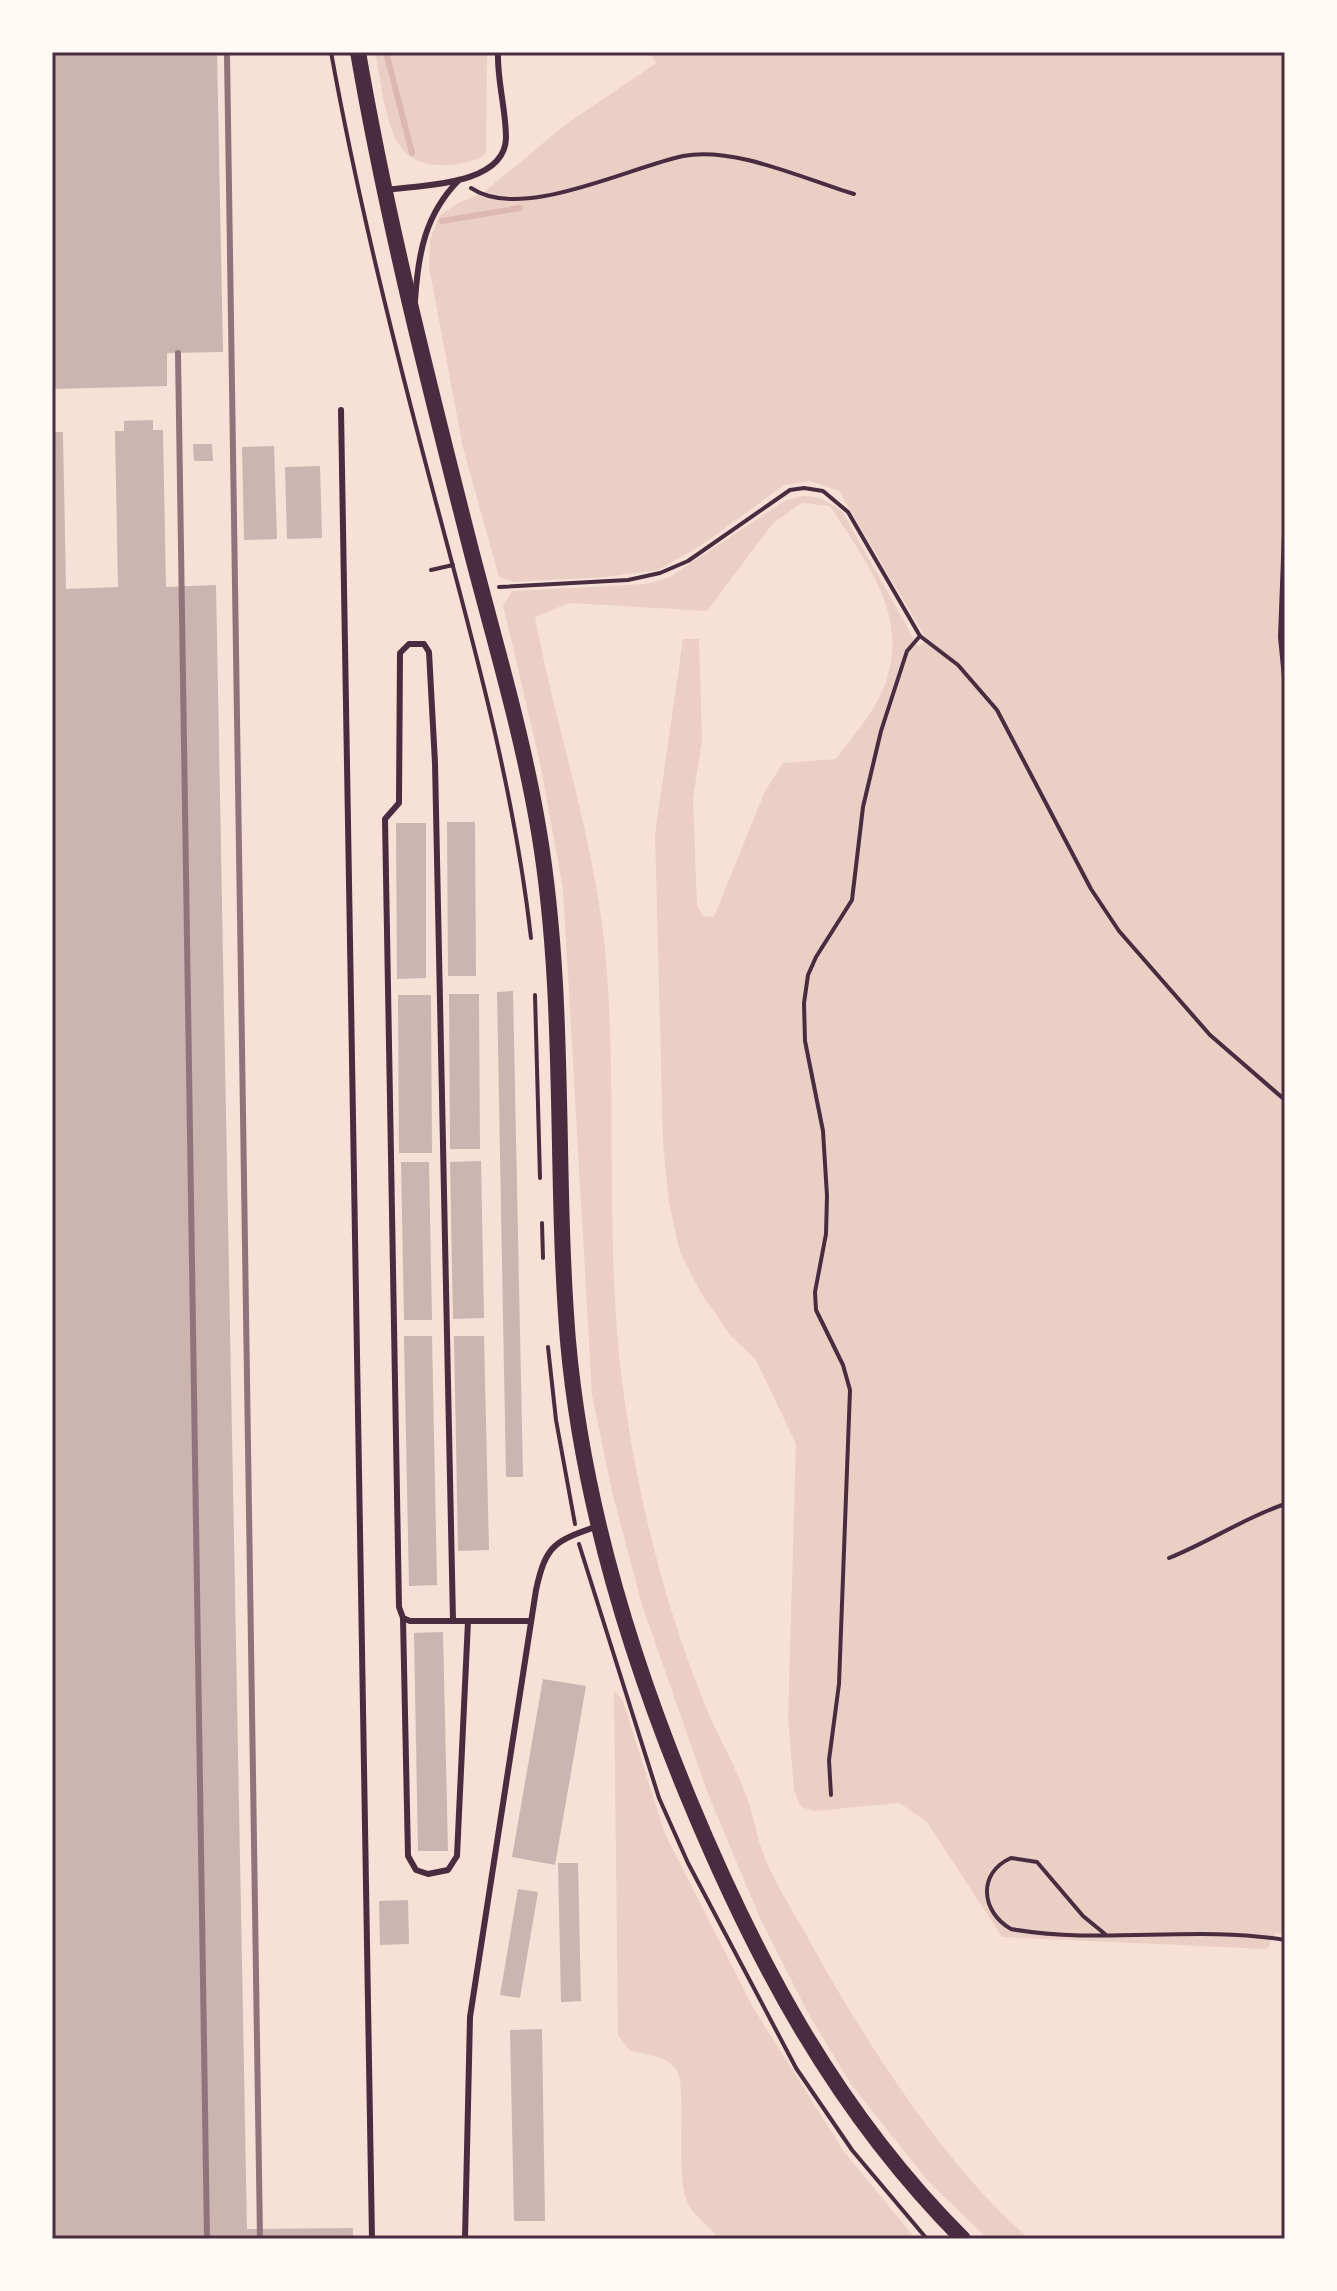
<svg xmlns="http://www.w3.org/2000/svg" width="1337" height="2291" viewBox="0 0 1337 2291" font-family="'DejaVu Sans',sans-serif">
	<rect width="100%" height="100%" fill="#f7e1d7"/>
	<g fill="#ebcfc5">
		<path d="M375,52H487L486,153L479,159C386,186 389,121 375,52Z"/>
		<path d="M650,52H1285V1935L1276,1933L1267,1949L1002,1937L926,1821L899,1803L814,1811L801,1807L794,1790L788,1717L796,1444L756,1360L730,1335L701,1293L680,1252L669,1203L663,1143L655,834L683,639H699L702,740L693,799L697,905L703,916L714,917L765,791L783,763L836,759C850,739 868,720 879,698C916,623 869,567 830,506L802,503L773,523L707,611L569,603L535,617C556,729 594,837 605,950C619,1098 603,1248 624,1395C638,1499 666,1610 706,1707C718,1737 735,1765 746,1795C754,1816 757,1840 766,1861C778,1888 794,1913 808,1938C861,2035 946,2169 1030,2239H988L927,2180L850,2083L808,2013L760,1918L708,1794L642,1605L612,1492L592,1395L563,889L540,763L503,605L512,591L645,584L670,577L783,502C808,491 820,496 842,511L918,646L927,640L839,491L810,481L784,485L702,545L658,570L605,577L513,582L499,577L463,448L429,267L430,240L439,216L458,203L484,192L565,125L656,63Z"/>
		<path d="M614,1690L623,1701L665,1834L754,2009L845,2153L916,2239H720C710,2228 693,2215 687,2202C674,2169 689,2082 675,2068C664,2055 645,2054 630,2051L618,2035Z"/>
	</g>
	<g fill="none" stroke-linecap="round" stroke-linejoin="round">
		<g stroke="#dcb8b0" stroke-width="6">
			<path d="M386,52L412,153"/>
			<path d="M442,221L520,208"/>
		</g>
	</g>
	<g fill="#ccb4b1">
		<path d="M52,52H217L223,352L167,353V386L52,389Z"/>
		<path d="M153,420V430H163L166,587L216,585L247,2229L353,2228V2239H52V432H63L66,589L118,587L115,431H124V421Z"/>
		<path d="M193,444H212L213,461H194Z"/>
		<path d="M274,446L277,539L244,540L242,447Z"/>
		<path d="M320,466L322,538L287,539L285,467Z"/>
		<path d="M447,822H475L476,976H448Z"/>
		<path d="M396,823H426V978L397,979Z"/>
		<path d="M513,991L523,1477H506L497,992Z"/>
		<path d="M449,994H479L480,1149H450Z"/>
		<path d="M398,995H431L432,1153H399Z"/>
		<path d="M481,1161L484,1318L453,1319L450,1162Z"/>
		<path d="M401,1162H429L432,1320H404Z"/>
		<path d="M404,1336H432L437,1585L409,1586Z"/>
		<path d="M454,1336H484L489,1550L458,1551Z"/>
		<path d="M443,1632L448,1851H418L414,1633Z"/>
		<path d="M543,1679L586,1686L555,1865L512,1857Z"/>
		<path d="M558,1863H578L581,2001L561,2002Z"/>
		<path d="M518,1889L538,1892L520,1998L500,1995Z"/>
		<path d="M408,1900L409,1944L380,1945L379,1901Z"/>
		<path d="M542,2029L545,2221H514L510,2030Z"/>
	</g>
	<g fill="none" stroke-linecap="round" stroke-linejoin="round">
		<g stroke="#4a2c40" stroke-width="4">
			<path d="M331,52C358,201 395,348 434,495C473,642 514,787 531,938"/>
			<path d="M471,188C521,222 627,168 683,156C734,146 804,179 854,194"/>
			<path d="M1285,506L1280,637L1285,688"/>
			<path d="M431,570L453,565"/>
			<path d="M499,587L628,580L660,573L688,561L790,490L804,488L823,491L848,512L920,636L958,665L997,710L1091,889L1119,931L1210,1035L1285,1100"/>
			<path d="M535,995L540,1178"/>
			<path d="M542,1223L543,1258"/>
			<path d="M548,1347L556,1420L575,1524"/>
			<path d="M579,1544L659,1798L688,1863L796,2068L852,2150L927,2239"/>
			<path d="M1169,1558C1209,1542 1244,1518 1285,1504"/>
			<path d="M831,1795L829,1760L839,1684L850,1390L843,1365L816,1310L815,1292L826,1234L827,1196L823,1131L805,1041L804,1003L808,975L816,957L852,900L863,807L881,731L907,651L920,636"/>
			<path d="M1105,1934L1083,1916L1037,1862L1011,1858C977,1873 981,1912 1011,1929C1101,1945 1195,1925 1285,1940"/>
		</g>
		<g stroke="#4a2c40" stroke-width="6">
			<path d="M386,190C420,185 505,186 506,138C506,109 497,81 498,52"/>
			<path d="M415,301C418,254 425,214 459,180"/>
			<path d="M341,410L372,2239"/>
			<path d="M403,1618L408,1856L416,1870L428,1874L448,1870L457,1856L468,1621"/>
			<path d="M453,1621L435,763L429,652L424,644H409L400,653L399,803L385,819L399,1607L403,1618L410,1621H531"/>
			<path d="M465,2239L470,2017L536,1590C546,1544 555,1541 598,1526"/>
		</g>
		<path stroke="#4a2c40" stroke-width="16" d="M358,52C387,220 429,385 471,550C495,643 523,736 539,832C567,1000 554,1171 568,1341C582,1498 629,1654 689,1799C757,1963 837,2113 963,2239"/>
		<g stroke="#8f747c" stroke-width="6">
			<path d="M227,55L260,2239"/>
			<path d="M178,353L207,2239"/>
		</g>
	</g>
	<rect width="1337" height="2291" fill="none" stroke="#fffaf5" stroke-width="108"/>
	<rect x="54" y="54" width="1229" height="2183" fill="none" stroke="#4a2c40" stroke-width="3"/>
</svg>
